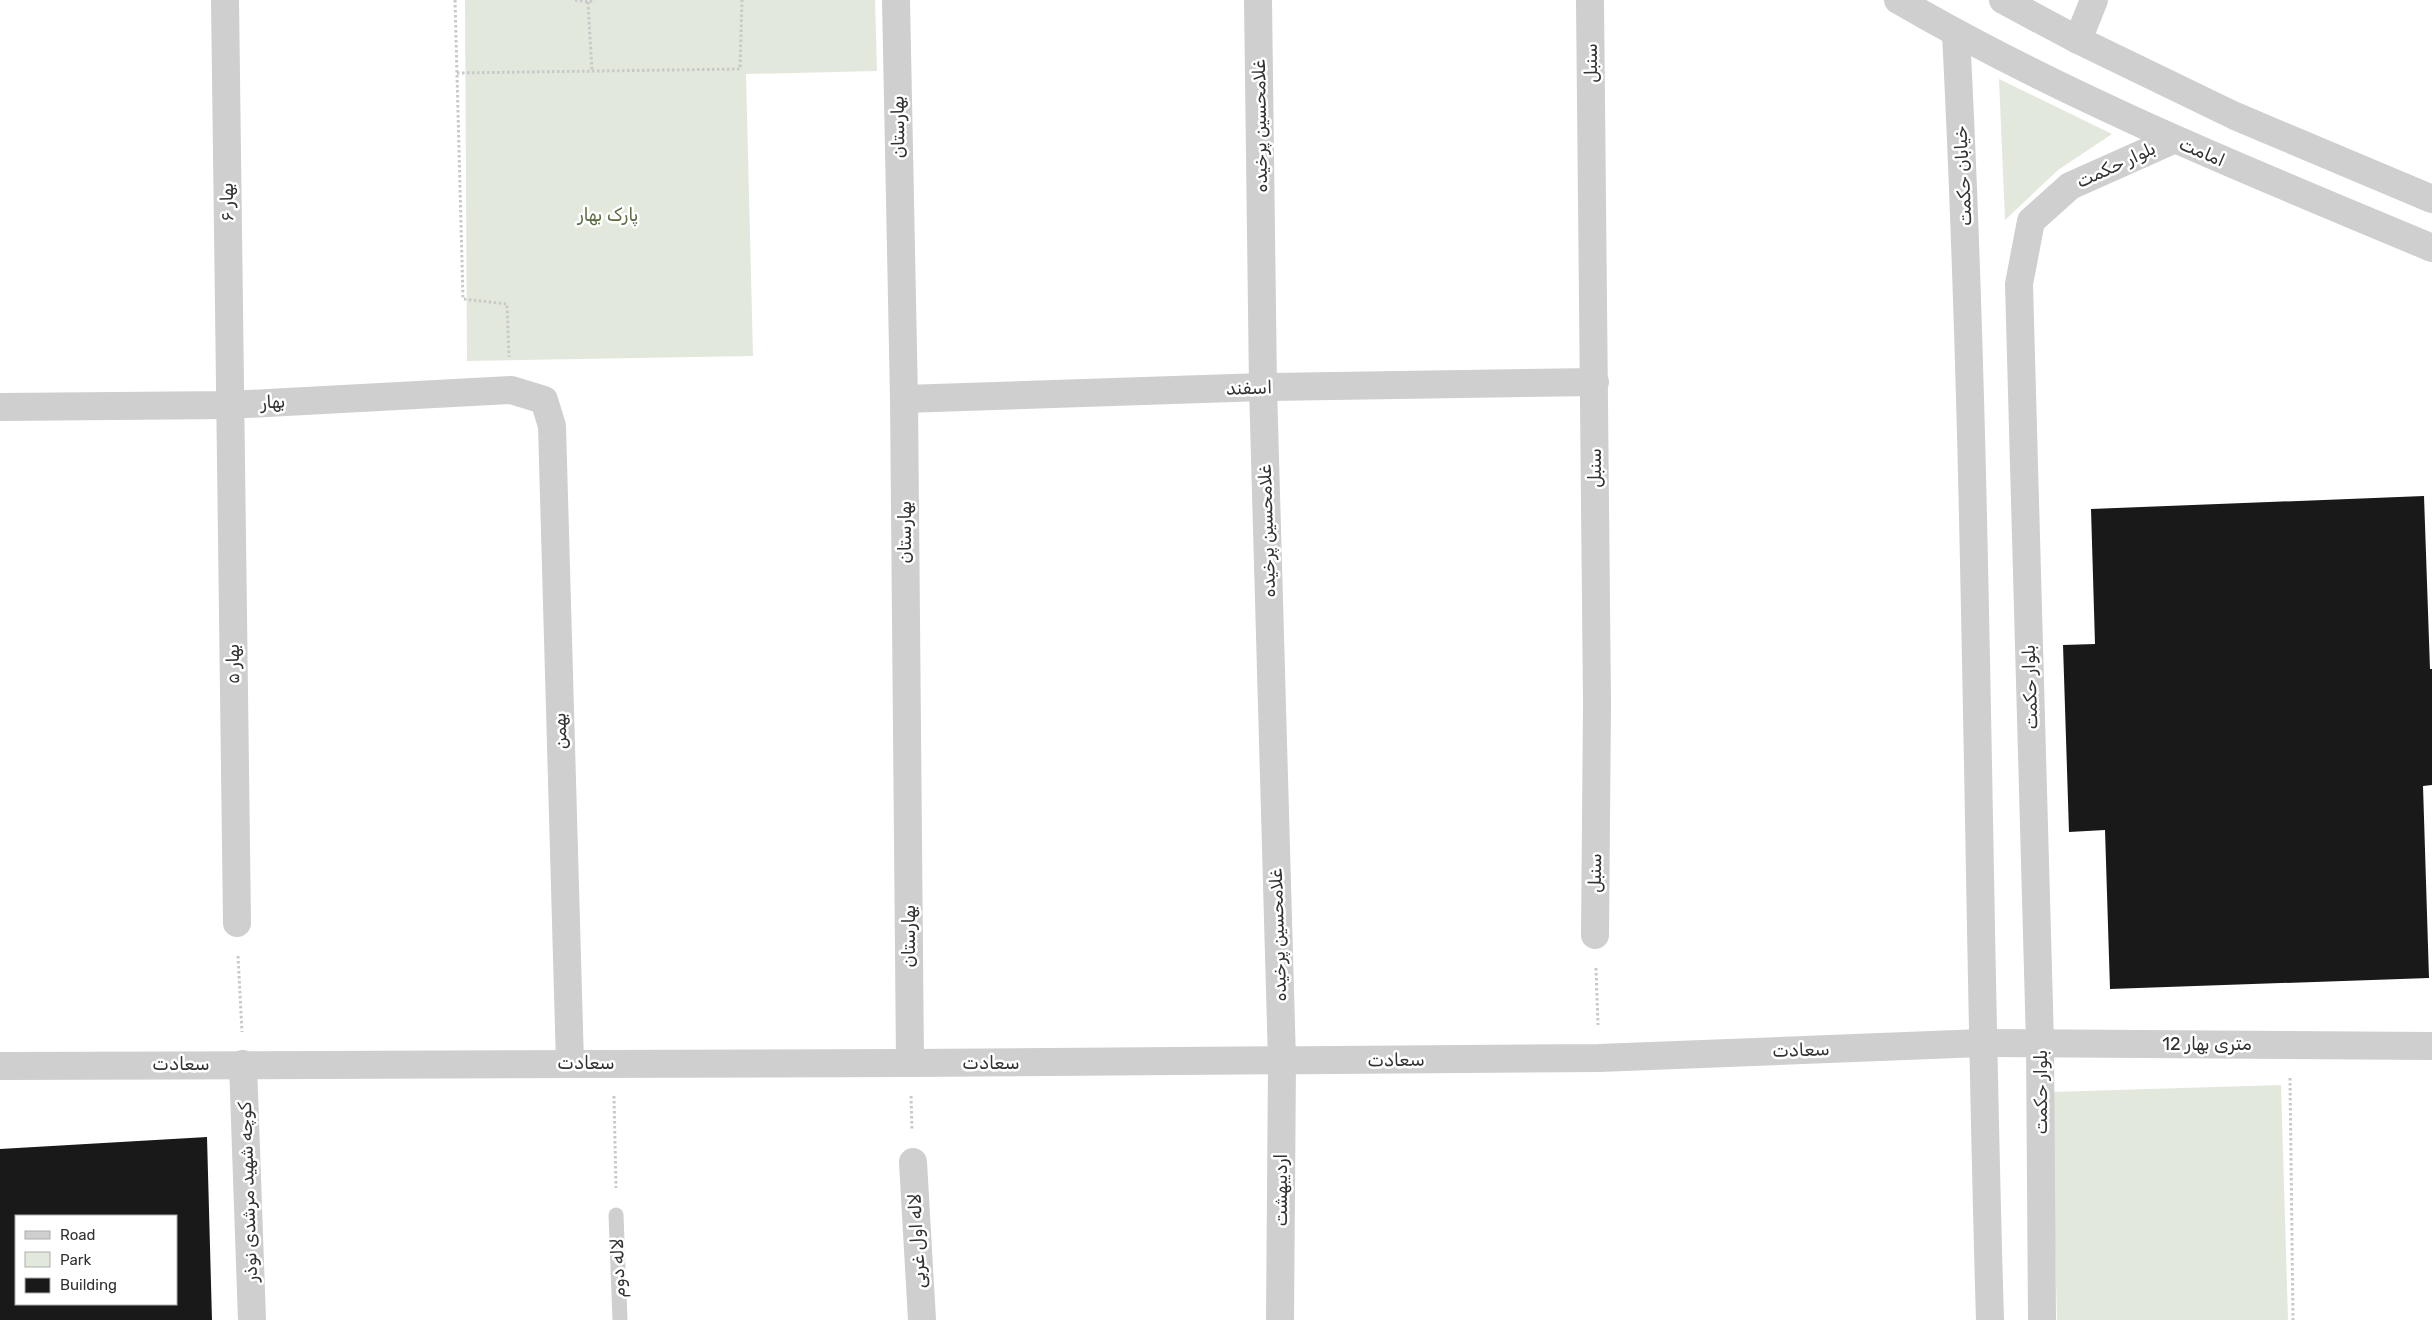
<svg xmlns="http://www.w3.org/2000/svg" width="2432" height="1320" viewBox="0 0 2432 1320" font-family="Rubik,'Noto Sans Arabic',sans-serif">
	<rect width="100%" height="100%" fill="#fff"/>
	<g fill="#e3e8dc">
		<path d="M465,0H875L877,71L746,74L753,356L467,361Z"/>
		<path d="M1999,79L2112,134L2058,170L2005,220Z"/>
		<path d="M2281,1085L2288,1320H2057L2051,1092Z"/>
	</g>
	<g fill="#191919" fill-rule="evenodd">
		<path d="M2424,496L2430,669H2432V785L2423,786L2429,978L2110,989L2105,830L2069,832L2063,645L2095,644L2091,509Z"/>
		<path d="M207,1137L212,1320H0V1149ZM16,1216H176V1304H16Z"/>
	</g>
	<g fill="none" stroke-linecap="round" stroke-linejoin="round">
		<g stroke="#c9c9c9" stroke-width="3" stroke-dasharray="2.5 2.5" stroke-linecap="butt">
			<path d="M455,0L463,299L507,304L509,357"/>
			<path d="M575,0L588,2L595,0"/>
			<path d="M588,2L592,72"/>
			<path d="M457,73L740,69L742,0"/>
			<path d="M238,956L242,1032"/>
			<path d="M1596,968L1598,1025"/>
			<path d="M2290,1078L2293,1320"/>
			<path d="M614,1096L616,1188"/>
			<path d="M911,1096L912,1130"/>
		</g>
		<path stroke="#cfcfcf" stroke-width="15" d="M616,1215L620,1320"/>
		<g stroke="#cfcfcf" stroke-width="28">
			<path d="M225,0L237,923"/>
			<path d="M896,0L904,399L910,1063"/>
			<path d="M1258,0L1263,387L1282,1061L1280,1320"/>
			<path d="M1590,0L1597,704L1595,935"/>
			<path d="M2078,40L2094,0"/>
			<path d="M904,399L1263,387L1595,382"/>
			<path d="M0,407L229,405L511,390L544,400L552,426L570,1064"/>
			<path d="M1982,1043L2432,1046"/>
			<path d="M243,1064L252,1320"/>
			<path d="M913,1162L922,1320"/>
		</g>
		<g stroke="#cfcfcf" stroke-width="28">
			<path d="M1898,0C2068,99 2251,172 2432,248"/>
			<path d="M2003,0L2078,40L2235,116L2432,199"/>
			<path d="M1956,34C1978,462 1977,891 1990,1320"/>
			<path d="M0,1066L910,1063L1599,1058L1982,1043"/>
			<path d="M2042,1320L2040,1043L2019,284L2031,221L2070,186L2173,140"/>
		</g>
	</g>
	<g text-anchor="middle" stroke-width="5" stroke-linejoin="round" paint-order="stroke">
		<g font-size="18" fill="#323232" stroke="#fff">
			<text transform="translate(1591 63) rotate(-91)" y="6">سنبل</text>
			<text transform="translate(1260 126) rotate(-91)" y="6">غلامحسین پرخیده</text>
			<text transform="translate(898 127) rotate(-91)" y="6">بهارستان</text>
			<text transform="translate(2202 152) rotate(23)" y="6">امامت</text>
			<text transform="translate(2116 165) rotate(-25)" y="6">بلوار حکمت</text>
			<text transform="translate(1963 176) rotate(-93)" y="6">خیابان حکمت</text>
			<text transform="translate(227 202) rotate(-91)" y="6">بهار ۶</text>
			<text transform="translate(1249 388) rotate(-2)" y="6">اسفند</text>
			<text transform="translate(273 402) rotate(-3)" y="6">بهار</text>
			<text transform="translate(1595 468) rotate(-90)" y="6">سنبل</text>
			<text transform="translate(1267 531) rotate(-92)" y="6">غلامحسین پرخیده</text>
			<text transform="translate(905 532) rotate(-90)" y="6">بهارستان</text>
			<text transform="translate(233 664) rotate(-91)" y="6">بهار ۵</text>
			<text transform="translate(2030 687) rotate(-92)" y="6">بلوار حکمت</text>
			<text transform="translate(560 731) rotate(-92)" y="6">بهمن</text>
			<text transform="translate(1595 873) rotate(-89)" y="6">سنبل</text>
			<text transform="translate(1278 935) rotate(-92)" y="6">غلامحسین پرخیده</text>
			<text transform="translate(909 936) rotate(-90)" y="6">بهارستان</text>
			<text x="2207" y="1050">12 متری بهار</text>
			<text transform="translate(1801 1050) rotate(-2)" y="6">سعادت</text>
			<text transform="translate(1396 1060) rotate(-1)" y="6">سعادت</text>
			<text x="586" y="1069">سعادت</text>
			<text x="991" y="1069">سعادت</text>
			<text x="181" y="1070">سعادت</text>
			<text transform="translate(2041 1092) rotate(-90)" y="6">بلوار حکمت</text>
			<text transform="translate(1281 1190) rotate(-90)" y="6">اردیبهشت</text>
			<text transform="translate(248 1192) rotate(-92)" y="6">کوچه شهید مرشدی نوذر</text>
			<text transform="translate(917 1241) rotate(-93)" y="6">لاله اول غربی</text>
			<text transform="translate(618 1268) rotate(-92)" y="6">لاله دوم</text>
		</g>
		<g font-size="18" fill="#5b6b42" stroke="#fff">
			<text x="608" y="221">پارک بهار</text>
		</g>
	</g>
	<rect x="15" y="1215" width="162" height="90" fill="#ffffff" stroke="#adadad"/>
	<rect x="25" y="1231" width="25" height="8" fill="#cfcfcf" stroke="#adadad"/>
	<text x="60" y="1240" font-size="15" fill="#323232">Road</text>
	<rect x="25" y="1252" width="25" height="15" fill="#e3e8dc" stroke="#adadad"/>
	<text x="60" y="1265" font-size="15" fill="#323232">Park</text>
	<rect x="25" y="1278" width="25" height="15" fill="#191919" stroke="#adadad"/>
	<text x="60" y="1290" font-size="15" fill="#323232">Building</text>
</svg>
